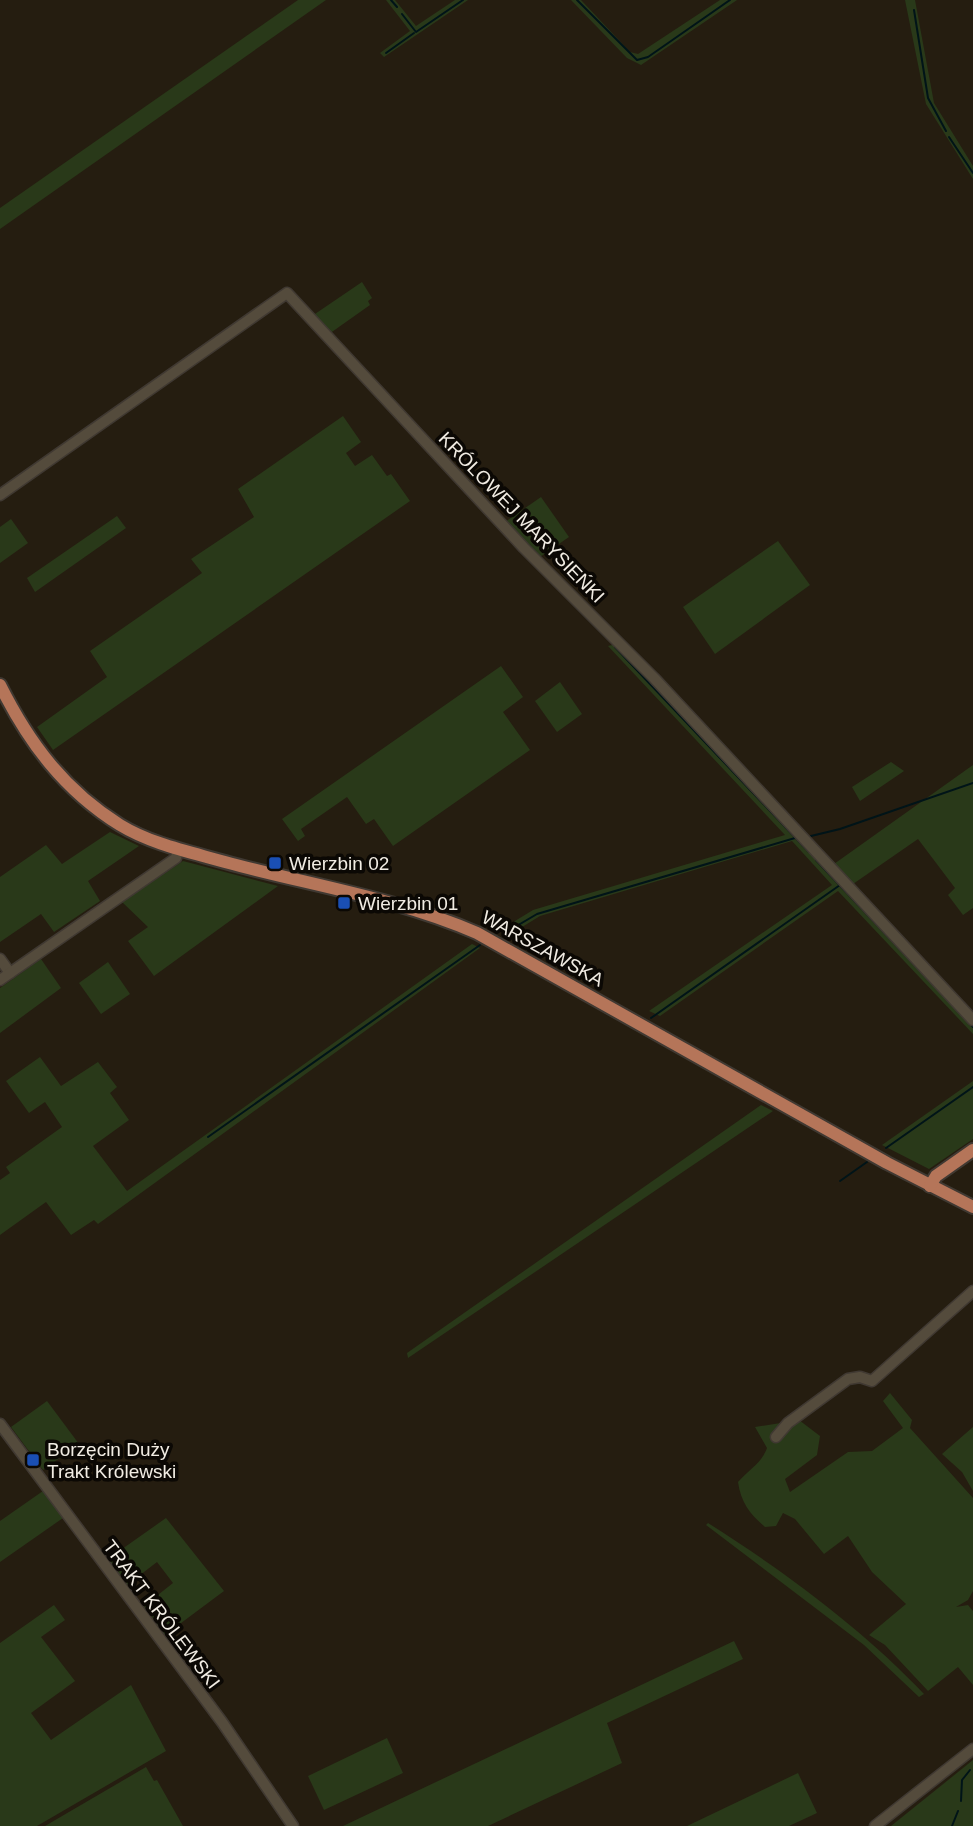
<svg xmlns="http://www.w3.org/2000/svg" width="973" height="1826" viewBox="0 0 973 1826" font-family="Helvetica,sans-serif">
	<rect width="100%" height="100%" fill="#251d10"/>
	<g fill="#293919">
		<path d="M298,0H326L0,229V208Z"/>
		<path d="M386,0H395L416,26L455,0H468L384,57L380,53L410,31Z"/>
		<path d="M571,0H581L630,52L638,54L720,0H737L641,65L627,58Z"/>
		<path d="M905,0H915L934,103L973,166V179L926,104Z"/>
		<path d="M362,282L372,298L368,301L370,305L329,334L312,316Z"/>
		<path d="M343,416L361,442L346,453L355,466L372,455L387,476L391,474L410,501L53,750L37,727L107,677L90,651L202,573L191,559L254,517L238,489Z"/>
		<path d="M541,497L569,537L540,557L505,522Z"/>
		<path d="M117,516L126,528L35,592L27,578Z"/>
		<path d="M11,519L28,543L0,563V527Z"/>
		<path d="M778,541L810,585L715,654L683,607Z"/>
		<path d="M616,644L973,1024V1034L838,891L660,1016L649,1011L832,885L792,841L540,916L514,932L505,927L533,910L785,835L608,646Z"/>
		<path d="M501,666L523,697L503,712L530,750L393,846L374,819L366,824L347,797L301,829L305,836L298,841L282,819Z"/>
		<path d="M560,682L582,714L557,732L535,701Z"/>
		<path d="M891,762L904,771L860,801L852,787Z"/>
		<path d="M973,765V908L963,915L948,895L955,888L918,839L853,884L834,864Z"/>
		<path d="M110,832L139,846L88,881L100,901L54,932L41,914L0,942V877L46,845L62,864Z"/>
		<path d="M183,861L278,886L154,976L128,941L148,927L122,902Z"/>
		<path d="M472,944L480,948L98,1224L94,1220L71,1235L46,1202L0,1235V1180L10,1173L6,1167L62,1127L45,1102L29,1113L6,1081L40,1057L61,1086L98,1062L117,1087L110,1093L129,1120L93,1146L127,1191Z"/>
		<path d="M41,959L61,988L0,1033V988Z"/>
		<path d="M108,962L130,994L101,1014L79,983Z"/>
		<path d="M973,1081V1139L929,1169L882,1145Z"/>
		<path d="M761,1105L773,1111L408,1358L407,1353Z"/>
		<path d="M890,1393L912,1420L910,1428L973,1498V1591L968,1600L956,1607L968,1605L973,1611V1685L958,1667L928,1691L885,1645L869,1635L906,1604L872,1572L848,1536L824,1554L795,1519L783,1513L776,1526L765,1527C750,1514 741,1503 738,1482C749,1469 761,1464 767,1448L755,1427L799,1420L820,1436L817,1455L785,1479L790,1492L848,1452L872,1451L903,1428L883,1401Z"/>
		<path d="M47,1401L79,1444L43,1470L11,1427Z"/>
		<path d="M973,1427V1491L962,1472L942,1454Z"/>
		<path d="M43,1491L63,1518L0,1562V1521Z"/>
		<path d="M166,1518L224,1591L165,1635L144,1606L173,1583L157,1562L127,1585L108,1559Z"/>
		<path d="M708,1523C781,1569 865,1631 924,1694L919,1697L864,1645L706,1525Z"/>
		<path d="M54,1605L65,1620L41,1637L75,1681L31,1713L51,1740L131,1685L166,1751L37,1826H0V1643Z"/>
		<path d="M734,1641L743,1659L607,1723L622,1763L488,1826H343Z"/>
		<path d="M387,1738L403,1773L324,1810L308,1776Z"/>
		<path d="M973,1760V1826H891Z"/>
		<path d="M146,1767L154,1781L157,1780L183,1826H45Z"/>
		<path d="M798,1773L817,1813L789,1826H687Z"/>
	</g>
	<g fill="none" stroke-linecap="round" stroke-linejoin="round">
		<g stroke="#001418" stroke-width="2">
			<path d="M391,0L397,7"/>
			<path d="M577,0L637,60L648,57L730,0"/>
			<path d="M914,10L928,98L946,131"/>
			<path d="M402,14L416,32L463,0"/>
			<path d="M386,53L414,33"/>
			<path d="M949,137L973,173"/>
			<path d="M576,607L606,637"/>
			<path d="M615,647L809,852"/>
			<path d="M811,836L840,829L973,783"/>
			<path d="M816,860L973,1027"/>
			<path d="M503,934L537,914L795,838"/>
			<path d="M651,1018L840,885"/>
			<path d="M208,1137L480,945"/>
			<path d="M886,1148L973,1087"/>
			<path d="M840,1181L867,1162"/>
			<path d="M961,1801L962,1780L970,1770"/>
			<path d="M952,1826L958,1811"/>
		</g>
		<g stroke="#403932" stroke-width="13">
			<g id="minor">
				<path d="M0,495L287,293L524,548L654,678L973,1020"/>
				<path d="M0,959L10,973"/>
				<path d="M0,980L176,858L178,849"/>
				<path d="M0,1424L222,1722L293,1826"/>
				<path d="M776,1437L788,1423L848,1379L860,1377L872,1381L973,1291"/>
				<path d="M875,1826L973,1749"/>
			</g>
		</g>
		<g stroke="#403932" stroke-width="16">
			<g id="major">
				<path d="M0,685C29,743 64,790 120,825C151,844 190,852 225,862C309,885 397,898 477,933L887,1163L973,1207"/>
				<path d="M930,1186L936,1176L973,1150"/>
			</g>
		</g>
		<use href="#minor" stroke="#544b3c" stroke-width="10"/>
		<use href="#major" stroke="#b57559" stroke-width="12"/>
	</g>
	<g fill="#1a4fb4" stroke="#0b0804" stroke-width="2.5">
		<rect x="268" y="856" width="14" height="14" rx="3.5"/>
		<rect x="337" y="896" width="14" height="14" rx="3.5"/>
		<rect x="26" y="1453" width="14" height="14" rx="3.5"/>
	</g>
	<g text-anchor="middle" stroke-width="7" stroke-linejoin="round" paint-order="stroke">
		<g font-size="19" fill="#f1ece3" stroke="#0b0804">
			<text transform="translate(522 517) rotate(46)" y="7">KRÓLOWEJ MARYSIEŃKI</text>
			<text transform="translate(543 948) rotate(29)" y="7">WARSZAWSKA</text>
			<text transform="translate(162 1614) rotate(53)" y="7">TRAKT KRÓLEWSKI</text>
		</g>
		<g font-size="19" fill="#f1ece3" stroke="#0b0804" text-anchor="start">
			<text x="289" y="870">Wierzbin 02</text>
			<text x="358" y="910">Wierzbin 01</text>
			<text x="47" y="1456">Borzęcin Duży<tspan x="47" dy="22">Trakt Królewski</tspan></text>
		</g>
	</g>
</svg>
